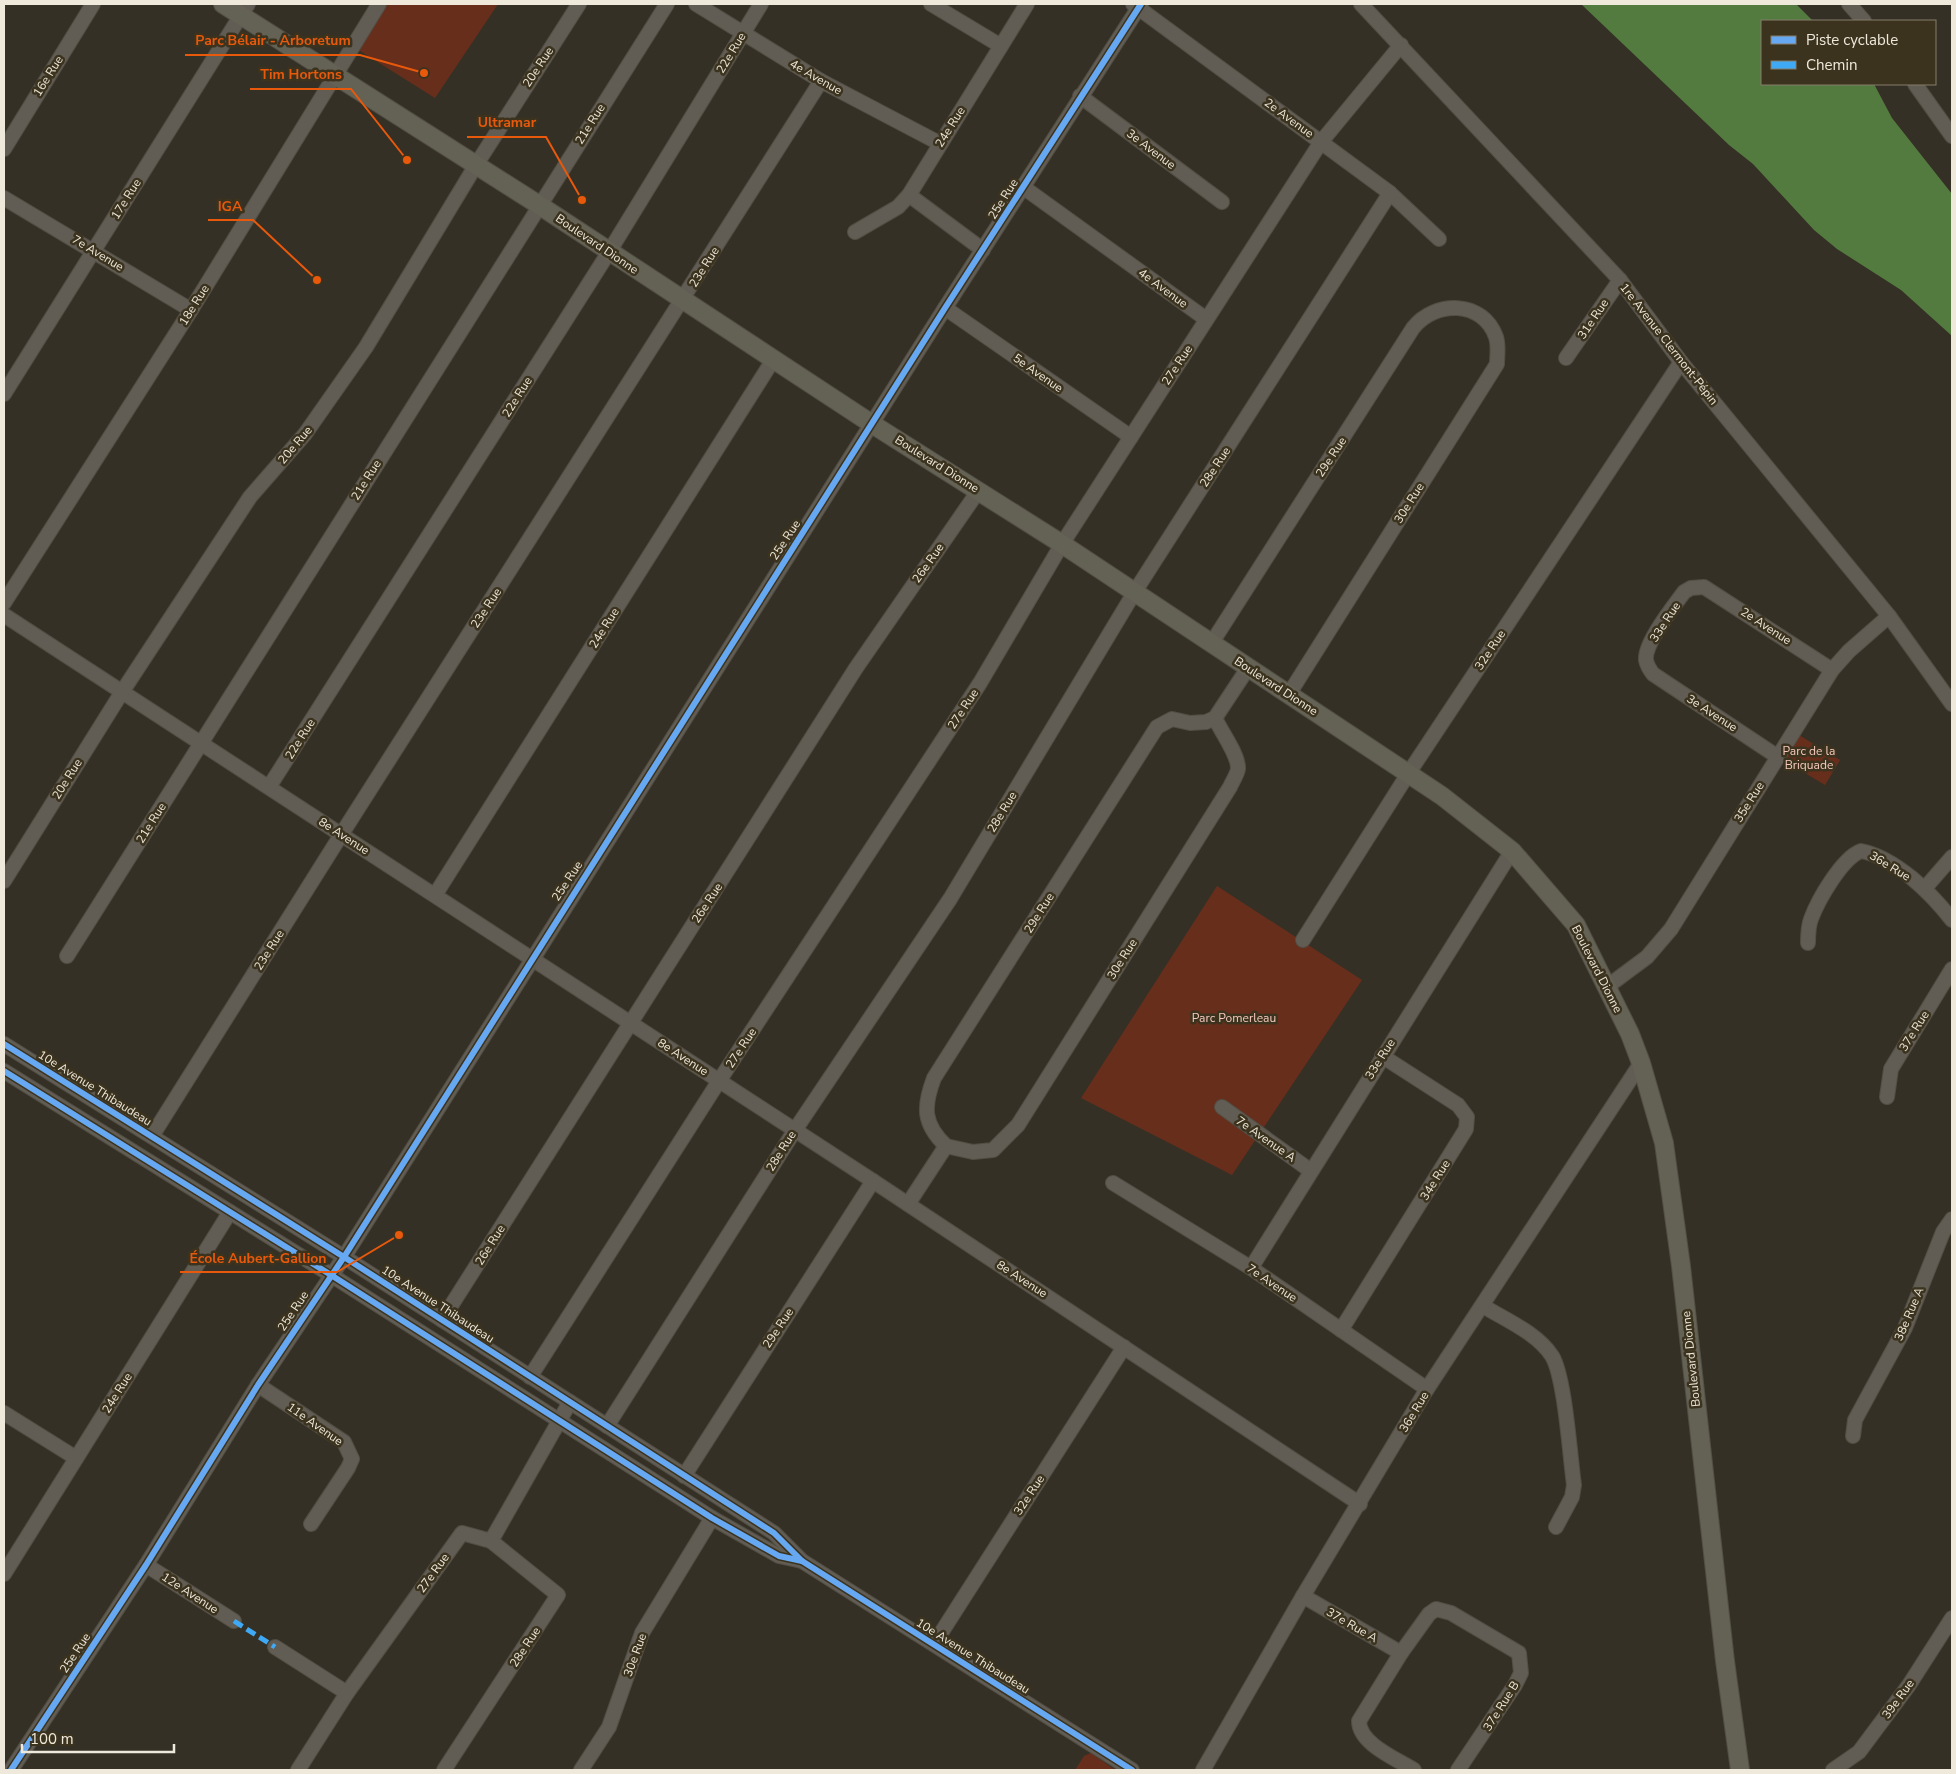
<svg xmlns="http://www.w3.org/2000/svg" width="1956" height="1774" viewBox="0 0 1956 1774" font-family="'Nunito Sans',sans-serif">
	<rect width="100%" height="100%" fill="#353025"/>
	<g fill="#682e1c">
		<path d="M385,4H498L435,98L357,49Z"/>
		<path d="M1794,732L1840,760L1825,785L1778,757Z"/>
		<path d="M1217,886L1362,980L1232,1175L1081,1098Z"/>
		<path d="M1091,1753L1115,1770H1075L1084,1756Z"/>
	</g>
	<path fill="#537a3f" d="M1581,4H1796L1813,21H1762V84H1874L1892,118L1952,194V336L1901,290L1837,249L1814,230L1753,164L1729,145Z"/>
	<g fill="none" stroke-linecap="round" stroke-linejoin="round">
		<g stroke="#524e44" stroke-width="16">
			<g id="minor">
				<path d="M696,4L821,81L939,143"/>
				<path d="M931,4L1001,46"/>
				<path d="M1133,4L1390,193L1439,239"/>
				<path d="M1361,4L1620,280L1681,362L1889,616L1952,704"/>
				<path d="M1849,4L1864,21"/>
				<path d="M1915,84L1952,136"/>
				<path d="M1080,96L1222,202"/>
				<path d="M4,149L93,4"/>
				<path d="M1023,187L1206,319"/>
				<path d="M909,195L983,250"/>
				<path d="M4,198L191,310"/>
				<path d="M855,232L898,207L909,195L1027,4"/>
				<path d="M945,308L1131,437"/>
				<path d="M1566,358L1620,280"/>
				<path d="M4,394L248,4"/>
				<path d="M4,603L191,310L379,4"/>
				<path d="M4,615L873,1181L1360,1504"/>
				<path d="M1211,644L1413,328C1435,300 1483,300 1496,337C1499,346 1497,355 1497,364L1289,694"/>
				<path d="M1778,757L1653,674C1650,670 1647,666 1646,660C1644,643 1674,606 1684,592L1691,588L1704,587L1832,670"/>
				<path d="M269,787L609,252L761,4"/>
				<path d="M4,881L122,692L250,497L305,434L366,347L476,165L579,4"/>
				<path d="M1925,888L1952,857"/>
				<path d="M435,895L773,360"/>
				<path d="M1303,940L1408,774L1681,362"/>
				<path d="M1808,943C1808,935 1808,927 1811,919C1818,900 1842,858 1861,851C1896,858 1931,893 1952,920"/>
				<path d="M67,956L667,4"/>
				<path d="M1608,986L1647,957L1671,929L1832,670L1849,651L1889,616"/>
				<path d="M4,1044L344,1257L774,1533L802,1561L1132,1770"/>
				<path d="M4,1071L331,1275L712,1518L779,1556L802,1561"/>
				<path d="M1887,1097L1891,1069L1952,969"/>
				<path d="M1222,1107L1311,1171"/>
				<path d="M152,1136L341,835L821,81"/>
				<path d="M946,1146L973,1152L993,1150L1018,1125L1230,787C1232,782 1237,775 1238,769C1239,755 1221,732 1215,718"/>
				<path d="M1113,1183L1251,1268L1427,1389"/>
				<path d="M908,1204L946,1146C923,1124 923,1107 934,1078L1157,727L1172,719L1190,723L1206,722L1215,718L1248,668"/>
				<path d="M1251,1268L1512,851"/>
				<path d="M1483,1306C1506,1320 1537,1333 1552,1356C1565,1377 1570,1457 1574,1485L1572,1497L1556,1527"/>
				<path d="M442,1320L856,668L979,490"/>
				<path d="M1341,1330L1466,1129L1467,1117L1458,1105L1382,1056"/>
				<path d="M530,1377L719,1081L980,683L1062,544L1321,142L1401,45"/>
				<path d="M258,1385L344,1442L352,1459L348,1468L311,1524"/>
				<path d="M4,1413L76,1458"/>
				<path d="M607,1426L795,1130L950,899L1134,593L1390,193"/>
				<path d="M1853,1436L1855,1420L1905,1328L1943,1232L1952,1219"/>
				<path d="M684,1476L873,1181"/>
				<path d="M146,1565L234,1621"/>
				<path d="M4,1574L230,1212"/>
				<path d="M1303,1596L1401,1653L1359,1721C1359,1744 1397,1759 1414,1770"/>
				<path d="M934,1644L1124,1347"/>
				<path d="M275,1647L347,1693"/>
				<path d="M1401,1653L1429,1614L1436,1609L1451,1613L1519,1653L1521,1673L1515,1685L1458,1770"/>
				<path d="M11,1770L146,1565L258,1385L344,1257L945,308L1141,4"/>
				<path d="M298,1770L347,1693L462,1533L491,1541L570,1402"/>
				<path d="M444,1770L558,1595L491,1541"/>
				<path d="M581,1770L609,1727L642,1633L712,1518"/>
				<path d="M1203,1770L1303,1596L1427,1389L1641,1063"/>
				<path d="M1833,1770L1859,1752L1909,1685L1952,1618"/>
			</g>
		</g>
		<g stroke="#524e44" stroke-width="20">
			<path id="major" d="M223,4L539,205L872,424L1062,544L1442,796L1512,851L1576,925L1630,1034L1641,1063L1664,1143L1681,1266L1725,1661L1740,1770"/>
		</g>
		<use href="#minor" stroke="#615d55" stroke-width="14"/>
		<use href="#major" stroke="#646155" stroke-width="18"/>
		<path stroke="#3fa9f5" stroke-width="5" stroke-dasharray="10 5" stroke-linecap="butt" d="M234,1621L275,1647"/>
		<g stroke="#3c331e" stroke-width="9">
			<g id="cycleway">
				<path d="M4,1044L344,1257L774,1533L802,1561L1132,1770"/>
				<path d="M4,1071L331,1275L712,1518L779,1556L802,1561"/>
				<path d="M11,1770L146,1565L258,1385L344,1257L945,308L1141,4"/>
			</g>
		</g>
		<use href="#cycleway" stroke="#66a8f1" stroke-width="6"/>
	</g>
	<g text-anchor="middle" stroke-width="5" stroke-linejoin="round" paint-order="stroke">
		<g font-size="12" fill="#efe9dc" stroke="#3c331e">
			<text transform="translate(731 53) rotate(-59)" y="4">22e Rue</text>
			<text transform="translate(538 67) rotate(-57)" y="4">20e Rue</text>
			<text transform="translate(48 76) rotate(-58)" y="4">16e Rue</text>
			<text transform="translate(816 77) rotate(30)" y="4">4e Avenue</text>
			<text transform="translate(1289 118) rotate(36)" y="4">2e Avenue</text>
			<text transform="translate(590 124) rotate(-58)" y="4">21e Rue</text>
			<text transform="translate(950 127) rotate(-58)" y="4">24e Rue</text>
			<text transform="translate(1151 149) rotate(37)" y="4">3e Avenue</text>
			<text transform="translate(126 199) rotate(-58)" y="4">17e Rue</text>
			<text transform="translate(1003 199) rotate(-58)" y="4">25e Rue</text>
			<text transform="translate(597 244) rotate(34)" y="4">Boulevard Dionne</text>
			<text transform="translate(98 253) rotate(31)" y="4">7e Avenue</text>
			<text transform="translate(704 267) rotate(-58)" y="4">23e Rue</text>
			<text transform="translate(1163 288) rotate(36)" y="4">4e Avenue</text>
			<text transform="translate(194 305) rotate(-58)" y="4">18e Rue</text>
			<text transform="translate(1593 319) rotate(-56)" y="4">31e Rue</text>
			<text transform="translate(1669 344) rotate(52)" y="4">1re Avenue Clermont-Pépin</text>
			<text transform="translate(1177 365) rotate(-57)" y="4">27e Rue</text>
			<text transform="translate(1038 373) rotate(35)" y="4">5e Avenue</text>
			<text transform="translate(517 397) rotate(-58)" y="4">22e Rue</text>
			<text transform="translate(295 445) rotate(-50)" y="4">20e Rue</text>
			<text transform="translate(1331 457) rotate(-57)" y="4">29e Rue</text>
			<text transform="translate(937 464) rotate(32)" y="4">Boulevard Dionne</text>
			<text transform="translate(1215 467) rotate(-57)" y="4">28e Rue</text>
			<text transform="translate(366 480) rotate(-58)" y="4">21e Rue</text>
			<text transform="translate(1409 503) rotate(-58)" y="4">30e Rue</text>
			<text transform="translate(785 540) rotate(-57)" y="4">25e Rue</text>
			<text transform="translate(928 563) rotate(-55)" y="4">26e Rue</text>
			<text transform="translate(486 608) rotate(-57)" y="4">23e Rue</text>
			<text transform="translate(1665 622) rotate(-57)" y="4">33e Rue</text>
			<text transform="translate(1766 626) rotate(33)" y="4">2e Avenue</text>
			<text transform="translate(604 628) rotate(-58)" y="4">24e Rue</text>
			<text transform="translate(1490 650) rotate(-57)" y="4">32e Rue</text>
			<text transform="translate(1276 686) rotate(33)" y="4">Boulevard Dionne</text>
			<text transform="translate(963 709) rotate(-57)" y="4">27e Rue</text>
			<text transform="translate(1712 713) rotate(33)" y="4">3e Avenue</text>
			<text transform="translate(300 739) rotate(-58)" y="4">22e Rue</text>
			<text transform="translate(67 779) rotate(-58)" y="4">20e Rue</text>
			<text transform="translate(1749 802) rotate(-58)" y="4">35e Rue</text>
			<text transform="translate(1002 812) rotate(-59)" y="4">28e Rue</text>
			<text transform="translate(151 823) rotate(-58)" y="4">21e Rue</text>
			<text transform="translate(344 836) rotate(33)" y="4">8e Avenue</text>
			<text transform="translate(1890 866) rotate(31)" y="4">36e Rue</text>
			<text transform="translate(567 881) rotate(-57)" y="4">25e Rue</text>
			<text transform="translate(707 903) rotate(-57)" y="4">26e Rue</text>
			<text transform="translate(1039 913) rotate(-58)" y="4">29e Rue</text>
			<text transform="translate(269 950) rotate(-58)" y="4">23e Rue</text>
			<text transform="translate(1122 959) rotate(-58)" y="4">30e Rue</text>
			<text transform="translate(1597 969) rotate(63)" y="4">Boulevard Dionne</text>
			<text transform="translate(1914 1031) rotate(-58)" y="4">37e Rue</text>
			<text transform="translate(741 1048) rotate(-57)" y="4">27e Rue</text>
			<text transform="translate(683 1057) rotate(33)" y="4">8e Avenue</text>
			<text transform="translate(1380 1059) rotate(-58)" y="4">33e Rue</text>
			<text transform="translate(95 1088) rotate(32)" y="4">10e Avenue Thibaudeau</text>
			<text transform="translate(1266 1139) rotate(35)" y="4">7e Avenue A</text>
			<text transform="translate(781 1151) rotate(-58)" y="4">28e Rue</text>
			<text transform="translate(1435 1180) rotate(-58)" y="4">34e Rue</text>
			<text transform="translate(490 1245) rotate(-58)" y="4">26e Rue</text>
			<text transform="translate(1022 1279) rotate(33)" y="4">8e Avenue</text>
			<text transform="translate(1272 1283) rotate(34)" y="4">7e Avenue</text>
			<text transform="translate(438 1304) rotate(33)" y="4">10e Avenue Thibaudeau</text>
			<text transform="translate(293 1311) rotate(-56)" y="4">25e Rue</text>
			<text transform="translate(1909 1314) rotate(-67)" y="4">38e Rue A</text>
			<text transform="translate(778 1328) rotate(-57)" y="4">29e Rue</text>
			<text transform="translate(1691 1359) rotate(-96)" y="4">Boulevard Dionne</text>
			<text transform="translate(117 1393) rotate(-58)" y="4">24e Rue</text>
			<text transform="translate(1414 1412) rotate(-59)" y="4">36e Rue</text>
			<text transform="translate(315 1424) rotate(35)" y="4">11e Avenue</text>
			<text transform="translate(1029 1495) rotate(-57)" y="4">32e Rue</text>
			<text transform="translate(433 1573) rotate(-54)" y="4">27e Rue</text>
			<text transform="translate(190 1593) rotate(33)" y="4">12e Avenue</text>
			<text transform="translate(1352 1625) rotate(30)" y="4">37e Rue A</text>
			<text transform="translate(525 1647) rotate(-57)" y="4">28e Rue</text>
			<text transform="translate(75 1653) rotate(-57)" y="4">25e Rue</text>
			<text transform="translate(635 1655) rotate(-70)" y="4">30e Rue</text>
			<text transform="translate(973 1656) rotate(32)" y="4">10e Avenue Thibaudeau</text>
			<text transform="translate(1898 1699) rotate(-54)" y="4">39e Rue</text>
			<text transform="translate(1501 1706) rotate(-58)" y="4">37e Rue B</text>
		</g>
		<g font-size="12" fill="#f7cbbe" stroke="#3c331e">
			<text x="1809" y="755">Parc de la<tspan x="1809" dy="14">Briquade</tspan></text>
			<text x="1234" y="1022">Parc Pomerleau</text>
		</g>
	</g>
	<path fill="none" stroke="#e8590c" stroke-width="2" d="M424 73L360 55H185M407 160L351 89H250M582 200L546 137H467M317 280L253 220H208M399 1235L337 1272H180"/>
	<g fill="#e8590c" stroke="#3c331e" stroke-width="2">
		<circle cx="424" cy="73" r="5"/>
		<circle cx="407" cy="160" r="5"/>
		<circle cx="582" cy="200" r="5"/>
		<circle cx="317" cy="280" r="5"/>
		<circle cx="399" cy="1235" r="5"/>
	</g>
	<g font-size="14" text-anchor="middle" font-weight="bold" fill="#e8590c" stroke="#3c331e" stroke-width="5" stroke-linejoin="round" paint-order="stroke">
		<text x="273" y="45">Parc Bélair - Arboretum</text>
		<text x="301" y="79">Tim Hortons</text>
		<text x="507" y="127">Ultramar</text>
		<text x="230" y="211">IGA</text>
		<text x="258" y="1263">École Aubert-Gallion</text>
	</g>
	<rect width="1956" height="1774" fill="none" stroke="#efe9dc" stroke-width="10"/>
	<rect x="1761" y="20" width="175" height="65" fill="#3c331e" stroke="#847c6a"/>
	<rect x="1771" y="36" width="25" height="8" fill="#66a8f1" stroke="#847c6a"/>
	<text x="1806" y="45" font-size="15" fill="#efe9dc">Piste cyclable</text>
	<rect x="1771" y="61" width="25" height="8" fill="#3fa9f5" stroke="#847c6a"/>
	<text x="1806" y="70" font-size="15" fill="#efe9dc">Chemin</text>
	<path d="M22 1744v8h152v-8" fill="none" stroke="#efe9dc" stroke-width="2.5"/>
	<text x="30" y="1744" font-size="15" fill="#efe9dc" stroke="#3c331e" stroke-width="4" paint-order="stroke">100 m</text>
</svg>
